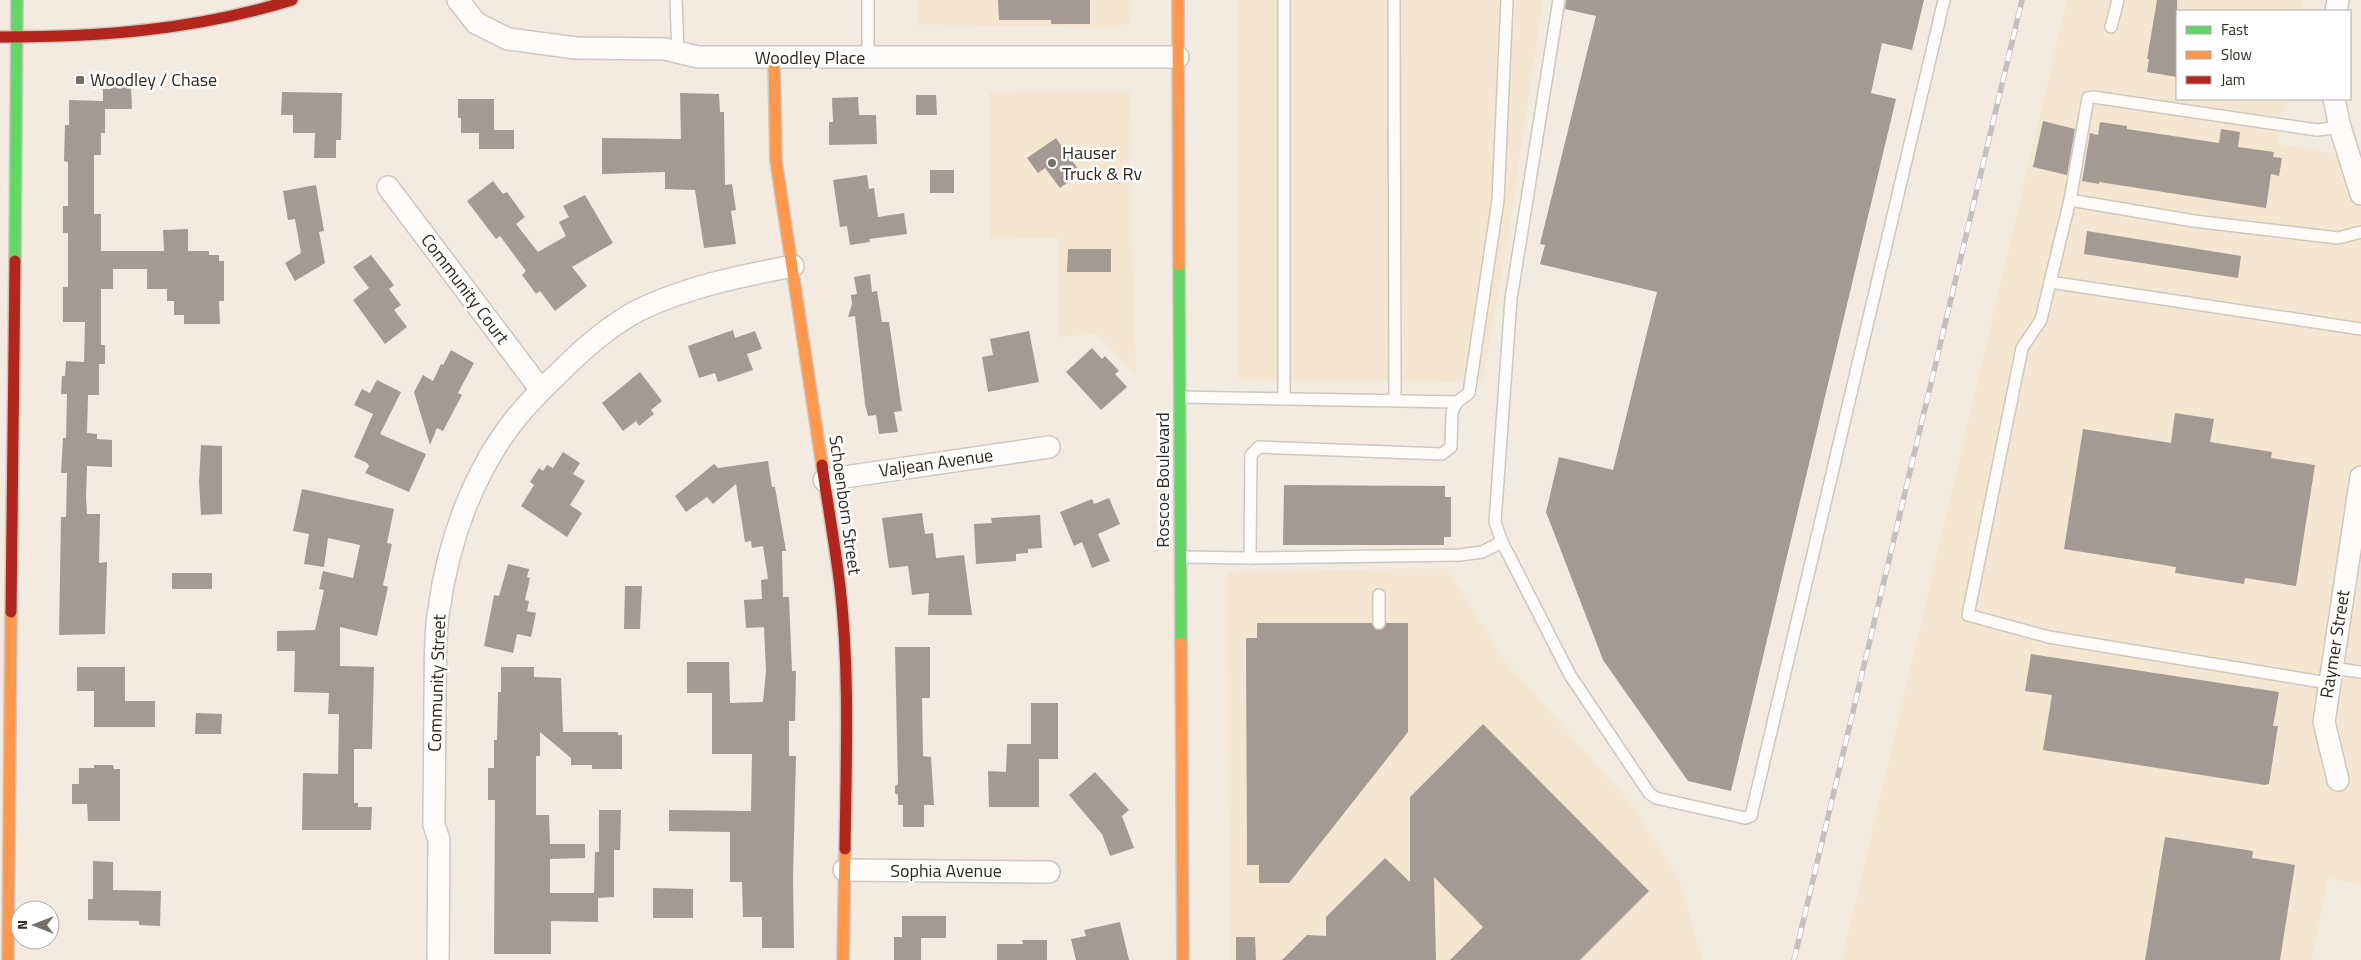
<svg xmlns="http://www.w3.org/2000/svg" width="2361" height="960" viewBox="0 0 2361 960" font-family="'Titillium Web',sans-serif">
	<rect width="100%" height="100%" fill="#f4ebe0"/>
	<g fill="#f5e6d2">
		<path d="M918,0H1132V12L1129,23L1119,27L917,25Z"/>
		<path d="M1237,0H1543L1507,245L1483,382L1238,380Z"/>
		<path d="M2067,0H2303L2301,11H2177V99H2286L2278,144L2361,158V885L2328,878L2312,960H1842Z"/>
		<path d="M1131,91L1132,238L1136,375L1096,334L1058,337L1059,238L990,239L989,92Z"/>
		<path d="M1446,568L1506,662L1634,807L1679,879L1703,960H1230L1227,572Z"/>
	</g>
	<g fill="#a59994">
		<path d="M998,0H1090V24H1051V20H999Z"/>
		<path d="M1566,0H1924L1912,50L1882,43L1871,93L1896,99L1731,791L1688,781L1603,660L1546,512L1559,457L1613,470L1657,292L1540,264L1545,245L1540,244L1596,16L1565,9Z"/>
		<path d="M2157,0H2177V77L2147,72L2149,59H2147Z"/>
		<path d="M111,86H131L132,109H105V133H101V155H94V214H101V251H164L163,230L188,229V251H209V255H219V261H224V301H219L220,324H184V315H174V301H167V289H147V269H113V289H101V345H105V364H99V395H88L87,433L97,434V439L112,440V467L87,466L86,498L87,514H100L99,563L107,562L105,634L59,635L61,517H66L67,473H61L63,438H66L67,394H61L62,376H65L66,361L84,362L85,322H63V287H68V233H63V206H68V162L64,161L65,125H69V100L103,101V89H111Z"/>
		<path d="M282,92L342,93L341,140H336V158H314L315,133H293V115H281Z"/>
		<path d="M680,93L719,94L720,112H724L725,185L732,184L736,210L731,211L736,244L704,248L695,190L665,189V172L602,174V138L681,139Z"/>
		<path d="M916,95H936L937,115H916Z"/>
		<path d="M858,97L859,115H876L877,144L829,145V122H833L832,98Z"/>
		<path d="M458,99H494V130H514V149H479V133H461V118H458Z"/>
		<path d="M2043,121L2075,129L2067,175L2033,167Z"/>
		<path d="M2100,122L2127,126V129L2219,143L2221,129L2240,132L2238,147L2274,152L2273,157L2282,158L2279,176L2271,174L2266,208L2099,182V184L2082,181L2090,133L2098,135Z"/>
		<path d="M1056,138L1081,173L1060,188L1045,168L1038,173L1027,158Z"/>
		<rect x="930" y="170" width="24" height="23"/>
		<path d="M867,175L869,189L874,188L878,217L904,213L907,234L869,239L870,242L850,245L847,226L840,227L833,180Z"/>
		<path d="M493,181L503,194L507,192L525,217L516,224L538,252L566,236L559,222L569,217L563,206L585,195L613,243L572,267L587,286L555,311L540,291L536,294L522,275L526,271L500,236L496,239L467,201Z"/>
		<path d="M316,185L324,231L319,232L325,263L295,281L285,263L301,253L295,219L288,220L283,191Z"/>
		<path d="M2087,231L2241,256L2238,278L2084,254Z"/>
		<path d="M1068,249H1111V272H1067Z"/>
		<path d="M371,255L394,285L389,289L401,305L394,310L407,327L385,344L353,300L369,288L353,267Z"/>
		<path d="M870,274L872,292L877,291L882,322H889L902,411L894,412L898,432L879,434L876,415L868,416L865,404L855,316L848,317L852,304L851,295L857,294L854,277Z"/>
		<path d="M733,330L735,338L755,331L762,349L747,354L753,370L718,382L715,373L699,378L688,346Z"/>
		<path d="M1029,331L1039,382L988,392L982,357L993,355L990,339Z"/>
		<path d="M1092,348L1102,359L1105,356L1119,371L1115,374L1127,387L1101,410L1066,372Z"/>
		<path d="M451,350L474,363L458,393L462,395L443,431L437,428L430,445L414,392L423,375L433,381L441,364L443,365Z"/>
		<path d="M640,372L662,401L651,410L654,414L639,426L636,421L623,431L602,403Z"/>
		<path d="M377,380L401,392L380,434L426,454L409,492L365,473L369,466L367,463L354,457L373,414L354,405L362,389L370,393Z"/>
		<path d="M2175,413L2214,419L2210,442L2272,452L2271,458L2315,465L2296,586L2245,578L2244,584L2175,573L2176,567L2064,549L2083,429L2171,443Z"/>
		<path d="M201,445L222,446V514L201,515L199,482Z"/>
		<path d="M563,452L580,463L573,474L585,481L570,505L582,513L567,537L521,506L534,485L530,482L539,468L543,471L547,465L553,468Z"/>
		<path d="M768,461L772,487H775L786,551H782L783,597H789L792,671H796L795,721H789V756H796L793,877L794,948H762V917H743L742,882H730V832L669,831V810L751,811L752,754H712V693H687V662H729L730,703L763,702L766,671L764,627L746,628L744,600L762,599L761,580L768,579L763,546L752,548L751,541L745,542L736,484L713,504L707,497L686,512L675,496L714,464L718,468Z"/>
		<path d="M1284,485L1445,486V497H1451V537H1444V545H1283Z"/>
		<path d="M302,489L394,509L387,543L392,544L383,585L388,587L377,636L340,627V666L374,667L372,749H354V803H358V807H372L371,830H302L303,773L338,774L339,714H328L329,693L294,692L295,651H277V631L315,630L324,590L319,589L323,571L353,578L360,545L328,538L324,567L304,564L309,534L293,531Z"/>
		<path d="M1109,498L1120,524L1098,534L1110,561L1092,568L1082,542L1074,546L1060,512L1092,499L1094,504Z"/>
		<path d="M922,513L925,534L933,533L936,558L964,555L972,615H928L929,593L912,595L908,566L889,568L882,518Z"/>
		<path d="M1040,515L1042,548L1028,549V553L1016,554V561L976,564L974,524L992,523L991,518Z"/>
		<path d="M508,564L529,569L527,577L530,578L525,600L529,601L527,611L536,613L531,637L517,634L513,653L484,646L494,595L499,596Z"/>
		<rect x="172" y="573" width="40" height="16"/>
		<path d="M625,586H642L640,629H624Z"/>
		<path d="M1257,623H1372L1375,629L1379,630L1385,627L1386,623H1408V732L1289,883H1259V865H1247L1246,638H1257Z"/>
		<path d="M895,647H930V698H922L923,756L931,757L934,805H924V827H903V805H898V795L895,793V786L898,784Z"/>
		<path d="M2031,654L2279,692L2273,726H2278L2269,784L2265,785L2043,750L2052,695L2025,691Z"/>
		<path d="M77,667H125V701H155V727H94V691H77Z"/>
		<path d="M501,667H534V677L561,678L563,732H618V735H622V769H592V765H571V758L540,732V756H536V815H549L550,844H585V858L550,859V893H594L595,852H599V810H621L620,850H614V897L598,898V922L551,921V954H494L495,800H488V768H494V740H497L498,695V692H501Z"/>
		<path d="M1031,703H1058V759H1039V807H989L988,771L1006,772L1007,744H1031Z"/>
		<path d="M196,713L222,714L221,734H195Z"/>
		<path d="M1483,724L1649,891L1580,960H1450L1483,927L1434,877L1436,960H1282L1307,935L1326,936V917L1385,858L1410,882V797Z"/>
		<path d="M94,765H113L114,769H120V821H88L87,804H72V784H79V768H94Z"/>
		<path d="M1095,772L1129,810L1122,816L1134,848L1110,856L1102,834L1069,795Z"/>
		<path d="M2165,837L2253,851L2252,858L2295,865L2280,960H2145Z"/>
		<path d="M93,861L113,862V890L161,891L160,926L139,925V921L88,920V899H93Z"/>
		<path d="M653,888L693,889V918H653Z"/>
		<path d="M902,916H946V938H921V960H894V937H902Z"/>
		<path d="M1120,922L1129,960H1076L1071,939L1086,936L1084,930Z"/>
		<path d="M1236,937H1255L1256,960H1236Z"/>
		<path d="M1022,940H1047V960H997V944H1023Z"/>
	</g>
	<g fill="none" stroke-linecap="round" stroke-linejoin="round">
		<g stroke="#cdc7be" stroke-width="14">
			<g id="lane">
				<path d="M676,0L678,52"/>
				<path d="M1284,0V397"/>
				<path d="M1394,0L1395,400"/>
				<path d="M1559,0L1511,299L1495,522L1502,542L1570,675L1649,793L1656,798L1745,818L1751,816L1944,0"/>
				<path d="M2111,27L2118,0"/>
				<path d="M868,58V0"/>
				<path d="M2340,127L2317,130L2093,97L2088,98L2070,200L2050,282L2361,329"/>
				<path d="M2070,200L2194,221L2338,238L2361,232"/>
				<path d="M2050,282L2041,320L2022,348L1968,615L2049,637L2328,683"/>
				<path d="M1180,397L1457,402L1469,393L1498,200L1507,0"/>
				<path d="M1181,557L1250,558L1251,455L1259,447L1442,454L1451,447L1452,412L1457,402"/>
				<path d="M1250,558L1460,555L1482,552L1502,542"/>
				<path d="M1379,595V623"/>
				<path d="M2331,668L2361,672"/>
			</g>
		</g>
		<g stroke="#cdc7be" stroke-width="24">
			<g id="street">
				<path d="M458,0L476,23L508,39L576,48L665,49L698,57H1178"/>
				<path d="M2336,11L2338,0"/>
				<path d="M2334,99L2340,127L2361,194"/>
				<path d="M388,187L541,390"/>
				<path d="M824,480L1049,447"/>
				<path d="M2338,780L2324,722L2361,477"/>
				<path d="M844,870L1049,872"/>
				<path d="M438,960L439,840L434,825C434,781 435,737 435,692C436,665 434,637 439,609C448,542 473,472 516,418C530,401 546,385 563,369C585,347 610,326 637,311C686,287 740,276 793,266"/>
			</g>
		</g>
		<g stroke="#cdc7be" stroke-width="14">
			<g id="fast">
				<path d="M15,261L17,0"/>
				<path d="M1179,265L1181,643"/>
			</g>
		</g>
		<g stroke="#cdc7be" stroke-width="14">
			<g id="slow">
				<path d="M1178,0L1179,265"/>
				<path d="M774,58L776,161L822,465"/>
				<path d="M1181,643L1183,960"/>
				<path d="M8,960L11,612"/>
				<path d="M843,960L845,849"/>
			</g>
		</g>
		<g stroke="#cdc7be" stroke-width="14">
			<g id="jam">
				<path d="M0,37C101,37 195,30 292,0"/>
				<path d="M822,465C828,506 835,546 840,586C850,673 846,762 845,849"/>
				<path d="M11,612L15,261"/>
			</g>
		</g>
		<use href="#lane" stroke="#fdfcfa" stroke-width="11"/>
		<use href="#street" stroke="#fdfcfa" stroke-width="21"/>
		<use href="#fast" stroke="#63d668" stroke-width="11"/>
		<use href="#slow" stroke="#ff974d" stroke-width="11"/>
		<use href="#jam" stroke="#b3261e" stroke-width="11"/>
		<g stroke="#c3c0bd" stroke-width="5.5">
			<path id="rail" d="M1794,960L2022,0"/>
		</g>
		<use href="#rail" stroke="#fff" stroke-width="4" stroke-dasharray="11" stroke-linecap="butt"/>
	</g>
	<g fill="#746e64" stroke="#fff" stroke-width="2">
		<rect x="75" y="75" width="10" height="10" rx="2.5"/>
		<circle cx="1052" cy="163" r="5"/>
	</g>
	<g text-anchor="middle" stroke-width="5" stroke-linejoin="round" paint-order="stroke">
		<g font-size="18" fill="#2f2a22" stroke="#fff">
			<text x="810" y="64">Woodley Place</text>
			<text transform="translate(465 289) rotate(53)" y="6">Community Court</text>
			<text transform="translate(936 463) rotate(-8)" y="6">Valjean Avenue</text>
			<text transform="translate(1163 480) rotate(-90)" y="6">Roscoe Boulevard</text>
			<text transform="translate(845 505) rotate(82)" y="6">Schoenborn Street</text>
			<text transform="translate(2335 644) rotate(-81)" y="6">Raymer Street</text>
			<text transform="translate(437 683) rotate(-88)" y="6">Community Street</text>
			<text x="946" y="877">Sophia Avenue</text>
		</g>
		<g font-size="18" fill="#2f2a22" stroke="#fff" text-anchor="start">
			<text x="90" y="86">Woodley / Chase</text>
			<text x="1062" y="159">Hauser<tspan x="1062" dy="21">Truck &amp; Rv</tspan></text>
		</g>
	</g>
	<rect x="2176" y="10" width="175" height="90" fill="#ffffff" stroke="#acaaa7"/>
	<rect x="2186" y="26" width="25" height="8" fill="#63d668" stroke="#acaaa7"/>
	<text x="2221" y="35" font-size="15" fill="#2f2a22">Fast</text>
	<rect x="2186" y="51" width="25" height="8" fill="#ff974d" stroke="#acaaa7"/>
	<text x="2221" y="60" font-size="15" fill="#2f2a22">Slow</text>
	<rect x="2186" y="76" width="25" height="8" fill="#b3261e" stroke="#acaaa7"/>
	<text x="2221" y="85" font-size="15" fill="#2f2a22">Jam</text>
	<g transform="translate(35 925) rotate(270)"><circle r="24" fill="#ffffff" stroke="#acaaa7"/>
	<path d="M0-4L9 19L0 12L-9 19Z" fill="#746e64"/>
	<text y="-8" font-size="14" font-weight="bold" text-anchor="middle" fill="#2f2a22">N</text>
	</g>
</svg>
